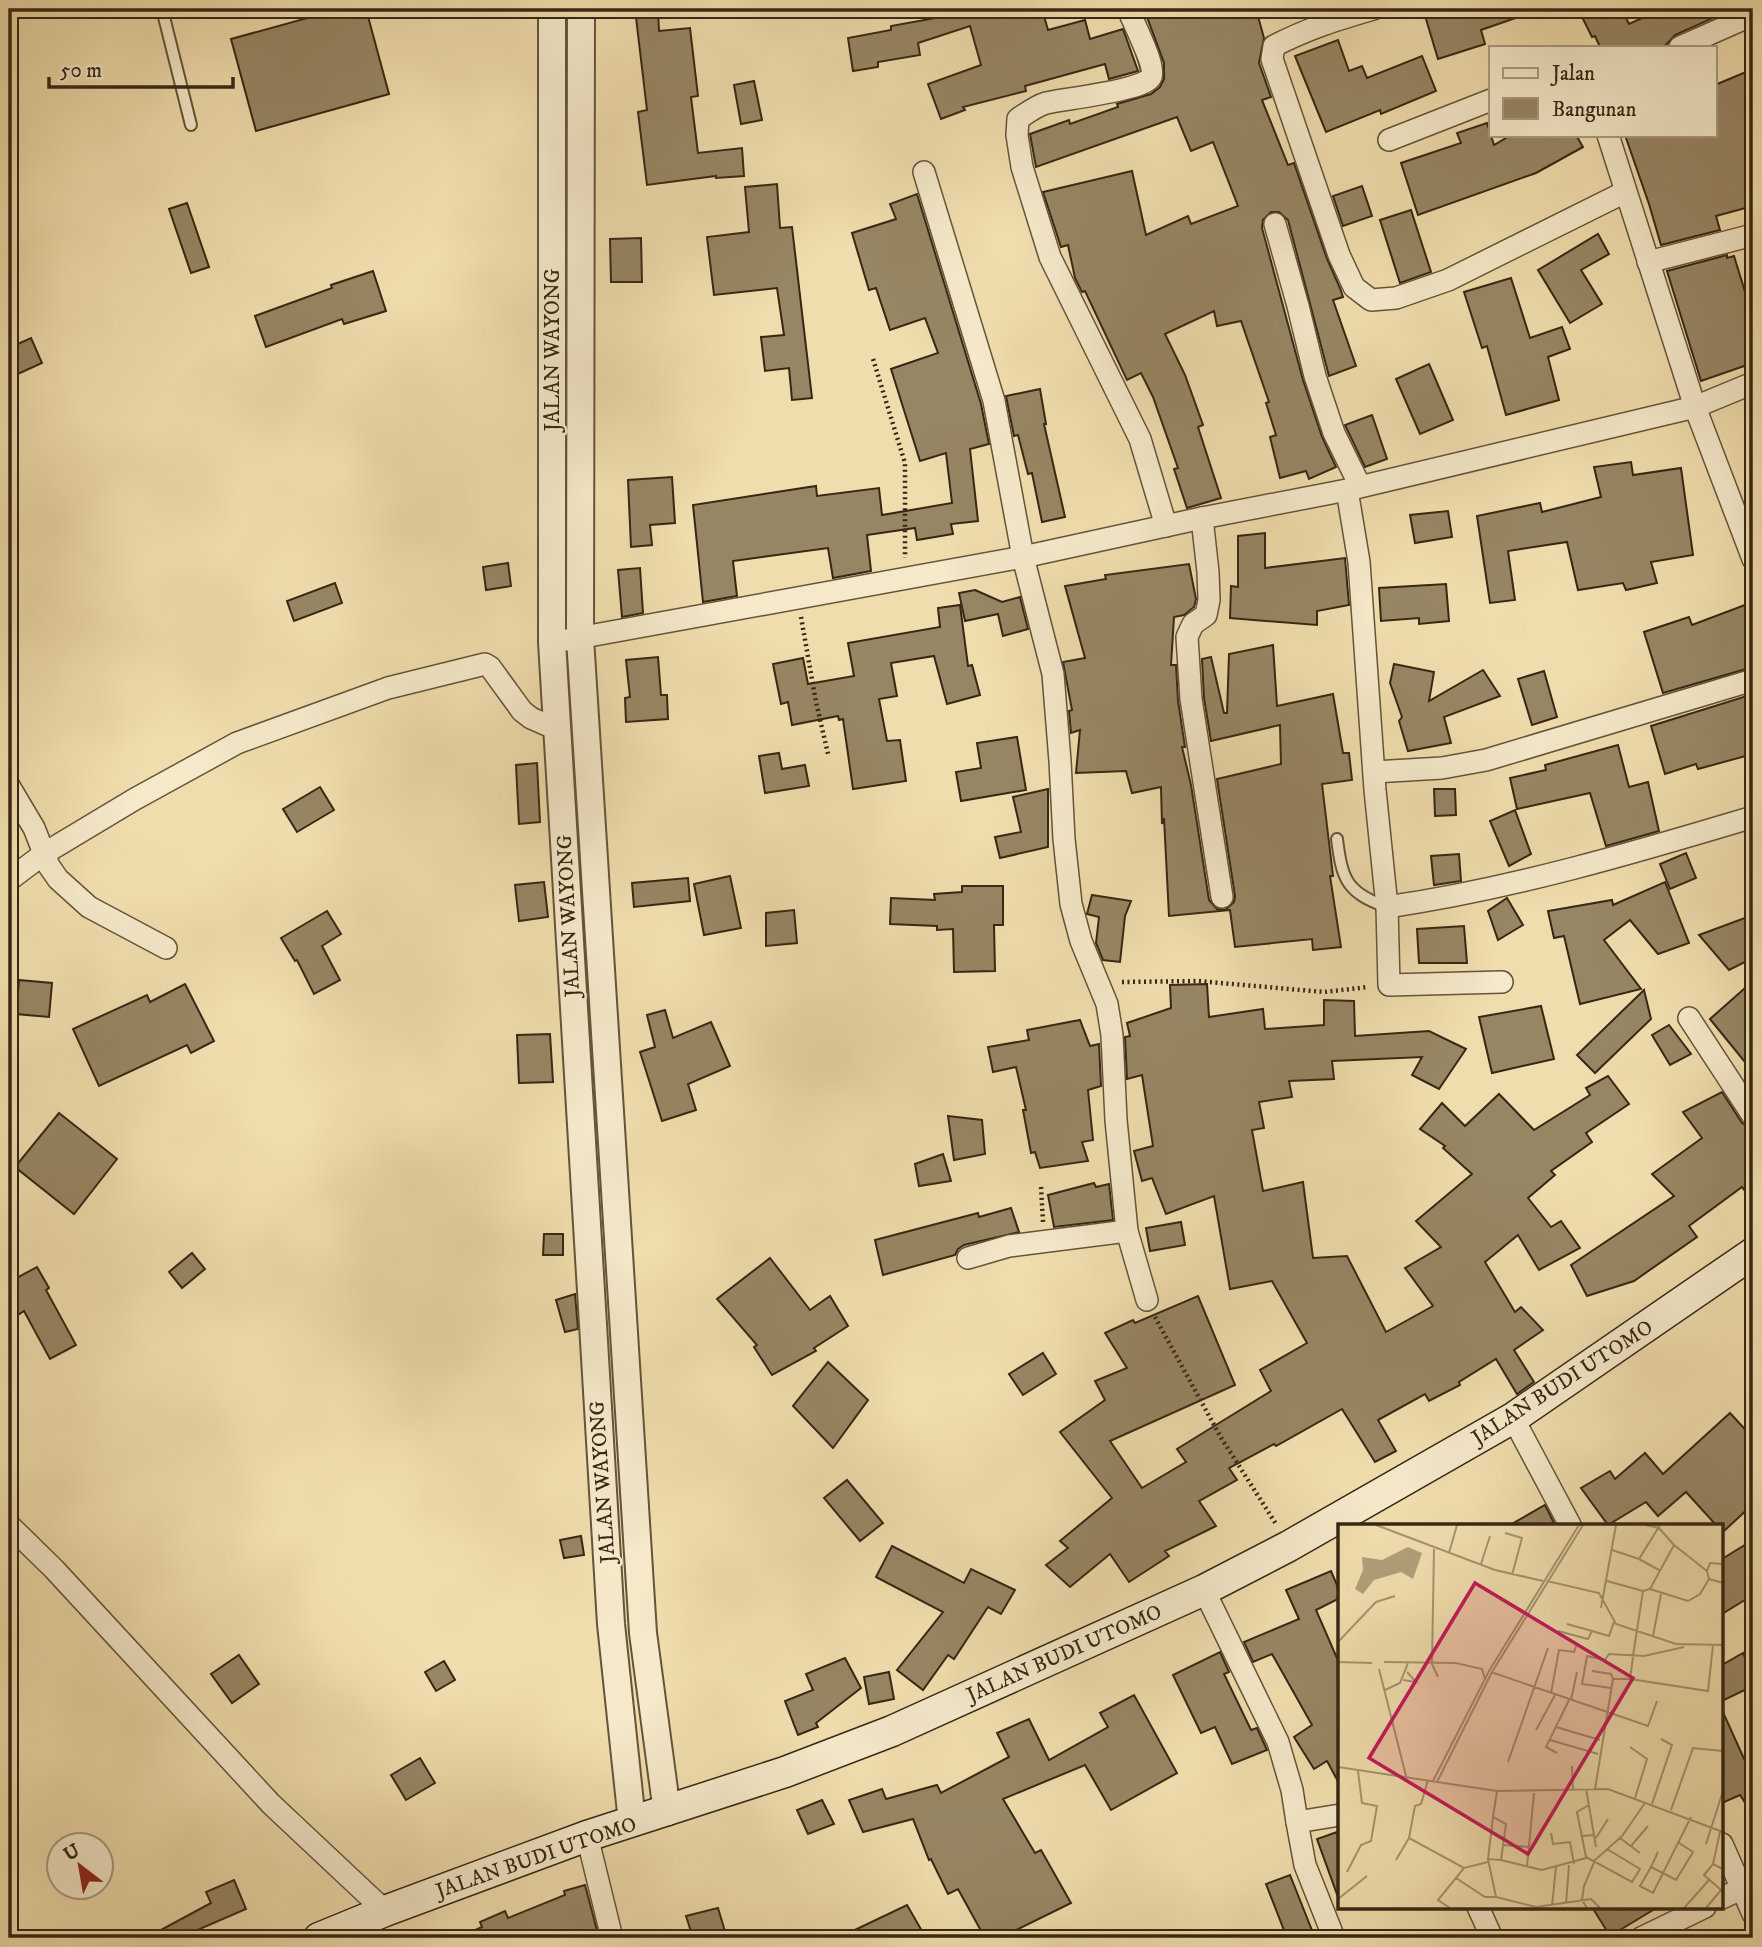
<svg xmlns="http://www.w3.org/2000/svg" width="1762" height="1947" viewBox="0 0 1762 1947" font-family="'IM FELL DW Pica',serif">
	<rect width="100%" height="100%" fill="#f0ddad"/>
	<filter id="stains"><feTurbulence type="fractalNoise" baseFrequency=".00286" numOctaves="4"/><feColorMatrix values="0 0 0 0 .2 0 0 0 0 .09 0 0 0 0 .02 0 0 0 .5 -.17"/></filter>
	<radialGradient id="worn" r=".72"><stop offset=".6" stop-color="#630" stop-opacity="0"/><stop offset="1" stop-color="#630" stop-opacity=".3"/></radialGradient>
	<g fill="#978664" stroke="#362714" stroke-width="2">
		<path d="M340,9H366L389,94L256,131L231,39Z"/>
		<path d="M635,9H658L659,31L690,28L698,96L691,97L698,153L742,148L744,176L716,178V176L647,185L638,112L647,110Z"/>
		<path d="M938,9H1042L1048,30L1085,20L1090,39L1123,29L1138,71L1109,79L1105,64L1025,86L1026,91L963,107L965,110L941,119L928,84L981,65L970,26L918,43L920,55L878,62V67L853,71L848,38L891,30V26L941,17Z"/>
		<path d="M1144,9H1256L1264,38L1259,63L1271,97L1262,100L1288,165L1294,163L1327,259L1340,288L1343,297L1333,300L1356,366L1329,376L1288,220L1279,212H1271L1263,220L1262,228L1303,380L1322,437L1336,467L1309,479L1306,471L1280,478L1270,437L1276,435L1266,403L1269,402L1241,321L1217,326L1214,311L1165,334L1185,375L1203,425L1198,427L1221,498L1187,508L1174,469L1178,468L1153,397L1141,373L1127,380L1085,291L1082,292L1075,278L1068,245L1061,247L1043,192L1132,171L1146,235L1188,216L1191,224L1238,206L1213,142L1191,151L1177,117L1036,167L1030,134L1069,120L1070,124L1118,107L1117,104L1151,94L1160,87L1164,79V63Z"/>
		<path d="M1423,9H1532L1533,12L1481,30L1485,44L1438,59Z"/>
		<path d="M1578,9H1622L1629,24L1662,9H1721L1722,14L1675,35L1664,47H1600L1595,36L1592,37Z"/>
		<path d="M1338,40L1349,71L1362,66L1367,78L1422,56L1436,91L1381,114L1380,110L1326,132L1295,56Z"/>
		<path d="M1753,69V206L1716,216L1720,230L1661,245L1649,204L1625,135H1715V85Z"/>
		<path d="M754,81L762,120L741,124L734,85Z"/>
		<path d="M1487,123L1494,145L1511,135H1576L1583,147L1536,173L1418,215L1401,163L1461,143L1457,133Z"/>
		<path d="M777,184L780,228L792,227L812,398L792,400L789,368L765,371L761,337L784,335L777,288L714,295L707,237L749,232L745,187Z"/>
		<path d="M1362,186L1372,216L1343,226L1333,196Z"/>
		<path d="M917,194L981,404L989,444L970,449L978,521L951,524L953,534L917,540L915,528L867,535L871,571L833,578L828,548L733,561L737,596L703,602L693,505L816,486L817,496L879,488L882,515L952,503L946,453L920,461L891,369L938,353L925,318L890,330L876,288L869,290L852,233L896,219L890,204Z"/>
		<path d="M187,203L209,267L191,273L169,209Z"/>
		<path d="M1411,210L1431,272L1400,283L1380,220Z"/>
		<path d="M1598,234L1609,254L1581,270L1602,304L1570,323L1538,270Z"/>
		<path d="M641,238L642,282H611L610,239Z"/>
		<path d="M1727,255V258L1734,256L1750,308L1748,309L1753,326V363L1701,381L1667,271Z"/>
		<path d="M373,271L386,311L344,324L342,319L266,347L255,316L332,288L331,285Z"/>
		<path d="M1511,278L1530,338L1562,327L1570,349L1548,357L1559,400L1506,415L1487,346L1482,348L1464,292Z"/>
		<path d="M31,338L42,363L9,378V348Z"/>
		<path d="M1429,364L1453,420L1420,434L1396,379Z"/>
		<path d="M1040,389L1046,424H1044L1065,517L1042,522L1032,473L1028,474L1018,435L1014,436L1006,396Z"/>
		<path d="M1372,415L1387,459L1365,467L1345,425Z"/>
		<path d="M1631,462L1633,475L1681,468L1693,555L1651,562L1657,583L1626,590L1623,583L1578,590L1567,542L1508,551L1515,600L1490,603L1477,516L1540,503L1542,512L1601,497L1594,467Z"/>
		<path d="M672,477L675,523L650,525L652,545L631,547L628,480Z"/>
		<path d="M1448,511L1452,537L1415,543L1410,515Z"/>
		<path d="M1265,533V568L1345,558L1349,605L1317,611V625L1230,618L1231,586L1238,587V536Z"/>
		<path d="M508,563L511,586L486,590L483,567Z"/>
		<path d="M1189,564L1196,599L1194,607L1184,615L1174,617L1171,665H1176L1178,701L1185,747H1182L1191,785L1209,900L1217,909L1225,910L1234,902L1235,896L1217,779L1281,764L1280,725L1211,741L1204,698L1202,659L1211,657L1224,713H1227L1229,654L1273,645L1277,706L1333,694L1343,753H1349L1352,780L1322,784L1333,876H1330L1341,947L1313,950L1312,939L1235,947L1230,910L1169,916L1164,818L1162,824L1161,787L1132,793L1126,771L1076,773L1080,730L1071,733L1069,711L1072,710L1063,662L1085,658L1065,586L1106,579L1105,575Z"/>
		<path d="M640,568L643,613L622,617L618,570Z"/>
		<path d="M335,583L342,603L294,621L287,601Z"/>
		<path d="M1446,584L1449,621L1419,624V618L1381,621L1379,588Z"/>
		<path d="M975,590L1002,602L1020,597L1028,629L1003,636L998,614L965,621L959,593Z"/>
		<path d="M1753,602V667L1663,693L1644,632L1689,617L1692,625Z"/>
		<path d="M960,605L968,666L972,665L980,695L947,704L934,656L891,663L897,696L879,699L887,741L900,740L906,781L853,789L843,719L839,720L838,716L792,725L788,702L781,704L773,664L803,658L808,684L854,676L848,643L940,627L938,608Z"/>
		<path d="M658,657L661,695H667L668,719L626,722L625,698L630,697L626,660Z"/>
		<path d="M1394,664L1434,672L1429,701L1483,670L1500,696L1444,717L1451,743L1408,751L1399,721L1402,717L1390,683Z"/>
		<path d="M1544,671L1557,717L1532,725L1518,679Z"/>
		<path d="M1753,694V754L1698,769L1696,764L1665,774L1651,726Z"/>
		<path d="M1017,737L1026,790L961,801L956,772L981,768L977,743Z"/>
		<path d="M1618,745L1629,787L1648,782L1659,831L1606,846L1590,793L1517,809L1510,778L1546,770L1545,765Z"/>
		<path d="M779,753L782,769L805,765L809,786L765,793L759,756Z"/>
		<path d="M537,763L540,822L519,824L516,765Z"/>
		<path d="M320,787L334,810L297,832L283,809Z"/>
		<path d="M1048,789V847L1000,858L995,837L1021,832L1013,797Z"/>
		<path d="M1434,789H1455L1456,815L1435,816Z"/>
		<path d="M1515,810L1531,854L1509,866L1490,821Z"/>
		<path d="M1686,853L1696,878L1670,889L1660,864Z"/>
		<path d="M1459,854L1461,881L1434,885L1431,856Z"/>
		<path d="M730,876L741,928L704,935L694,884Z"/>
		<path d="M688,878L690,901L634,907L632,883Z"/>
		<path d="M544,882L548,917L519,921L515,885Z"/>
		<path d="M1665,882L1689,943L1658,954L1630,920L1604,940L1641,989L1580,1004L1564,936L1554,938L1548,911L1612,900L1613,905Z"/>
		<path d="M962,886H1003V925H994L995,971L954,972L953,929L937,930V926L890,924L891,898L935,900L934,894L962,892Z"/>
		<path d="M1092,895L1131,901L1125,916L1120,962L1103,960L1096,943L1099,917L1087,914Z"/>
		<path d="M1507,898L1523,925L1498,940L1488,911Z"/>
		<path d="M794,910L797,943L766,946V913Z"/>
		<path d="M327,911L341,934L322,946L340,980L314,994L297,960L295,961L281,938Z"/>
		<path d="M1753,915V958L1729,970L1699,935Z"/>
		<path d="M1464,926L1467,963H1419L1417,929Z"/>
		<path d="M19,980L52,983L49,1017L16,1014Z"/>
		<path d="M1753,981V1072L1710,1019Z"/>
		<path d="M185,984L214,1041L191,1053L187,1045L99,1086L73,1029L147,995L150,1002Z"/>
		<path d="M1207,984L1209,1017L1263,1009L1265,1029L1324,1025V1000L1354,1001L1355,1036L1429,1031L1466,1049L1439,1089L1412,1075L1422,1057L1332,1061L1334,1079L1289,1081L1292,1097L1259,1102L1264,1128L1252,1130L1263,1191L1303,1182L1313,1258L1347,1256L1386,1332L1433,1306L1405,1268L1441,1247L1416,1221L1472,1174L1443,1148L1445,1146L1420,1129L1442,1103L1465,1126L1499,1094L1534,1130L1590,1095L1586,1088L1608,1076L1629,1104L1586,1133L1592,1142L1551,1171L1555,1175L1528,1198L1551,1227L1561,1221L1580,1248L1539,1270L1518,1235L1485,1262L1515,1312L1521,1307L1543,1330L1514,1350L1534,1382L1517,1394L1496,1359L1459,1382L1460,1385L1429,1401L1425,1394L1378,1420L1396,1451L1375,1462L1342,1409L1276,1446L1274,1444L1229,1468L1237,1480L1199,1501L1216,1526L1165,1551L1169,1556L1129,1582L1110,1554L1070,1587L1046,1565L1068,1548L1060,1541L1112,1498L1060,1432L1105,1400L1095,1381L1127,1368L1105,1333L1133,1320L1135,1323L1198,1296L1235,1385L1110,1441L1142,1488L1186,1462L1177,1449L1271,1391L1260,1370L1307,1343L1272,1281L1230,1289L1214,1196L1166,1214L1152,1178L1142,1181L1134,1151L1153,1146L1142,1075L1127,1079L1125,1037L1130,1036L1127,1023L1171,1008L1170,985Z"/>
		<path d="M1644,990L1651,1019L1595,1073L1577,1055Z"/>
		<path d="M1541,1006L1554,1059L1492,1073L1479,1017Z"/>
		<path d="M665,1010L673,1038L711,1022L730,1066L688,1084L696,1110L662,1121L640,1052L655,1047L647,1015Z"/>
		<path d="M1080,1020L1090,1046L1099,1044L1101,1086L1088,1090L1093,1140L1082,1142L1088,1161L1040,1168L1035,1152L1031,1153L1023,1110H1026L1016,1067L993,1072L988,1047L1029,1040L1027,1030Z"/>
		<path d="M1669,1025L1691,1054L1670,1065L1652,1035Z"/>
		<path d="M550,1034L553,1082L519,1083L517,1035Z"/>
		<path d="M1722,1092L1742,1123L1753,1129V1202L1742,1187L1689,1226L1697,1237L1634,1281L1587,1296L1571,1265L1674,1196L1652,1174L1702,1138L1683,1112Z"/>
		<path d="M59,1113L117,1159L74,1214L15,1167Z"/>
		<path d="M948,1116L982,1120L985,1154L954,1160Z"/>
		<path d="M943,1154L951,1181L919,1186L915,1164Z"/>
		<path d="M1094,1183L1096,1187L1109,1184L1113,1220L1054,1227L1048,1195Z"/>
		<path d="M1011,1208L1019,1232L964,1245L958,1249L955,1255L883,1275L875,1240L978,1213L979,1217Z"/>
		<path d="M1181,1222L1185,1245L1150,1251L1146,1228Z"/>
		<path d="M544,1234H563V1255H543Z"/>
		<path d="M192,1253L205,1269L182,1288L169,1272Z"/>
		<path d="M770,1258L810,1310L830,1296L848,1326L814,1348L816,1351L772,1375L754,1347L757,1345L717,1299Z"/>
		<path d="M37,1267L49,1288L46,1290L76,1345L50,1359L24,1311L9,1321V1282Z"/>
		<path d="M575,1294L578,1329L565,1332L556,1300Z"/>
		<path d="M1043,1353L1056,1374L1023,1395L1009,1374Z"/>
		<path d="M828,1362L868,1400L833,1448L793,1406Z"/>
		<path d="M1730,1413L1753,1438V1504L1723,1532L1722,1525H1716L1686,1492L1658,1516L1646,1502L1608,1525L1581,1488L1610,1471L1615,1479L1645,1453L1663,1474Z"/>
		<path d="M847,1480L883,1523L860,1541L824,1498Z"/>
		<path d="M1545,1505L1555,1525H1510Z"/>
		<path d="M581,1536L584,1555L564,1558L560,1540Z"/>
		<path d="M1745,1545L1753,1559V1595L1722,1614V1559Z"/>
		<path d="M892,1546L964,1583L971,1569L1015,1590L1001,1614L988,1607L954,1659L948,1655L923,1690L897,1670L943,1612L876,1577Z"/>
		<path d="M1331,1571L1340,1592V1598L1316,1610L1340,1665V1785L1327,1761L1314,1769L1294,1737L1312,1725L1272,1654L1253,1662L1244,1642L1299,1619L1286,1590Z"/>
		<path d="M1220,1652L1229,1672L1224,1674L1251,1730L1257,1728L1267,1750L1232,1764L1215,1727L1201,1733L1173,1675Z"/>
		<path d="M1743,1653L1753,1679V1686L1722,1701V1665Z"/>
		<path d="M239,1655L259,1684L232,1703L211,1674Z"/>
		<path d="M845,1658L861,1688L816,1723L818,1727L798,1735L785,1701L813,1690L806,1674Z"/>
		<path d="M444,1661L455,1680L436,1691L425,1672Z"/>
		<path d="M889,1672L894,1699L869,1704L864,1677Z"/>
		<path d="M1134,1695L1177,1773L1111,1810L1085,1765L1003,1799L1035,1853L1041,1850L1071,1903L1000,1938H985L958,1889L948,1894L931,1859L929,1860L913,1819L863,1832L849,1800L882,1789L886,1799L937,1785L941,1793L1009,1757L997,1733L1029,1719L1049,1760L1108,1727L1100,1713Z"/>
		<path d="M1722,1710L1745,1761L1753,1757V1815L1740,1795L1722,1803Z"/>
		<path d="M420,1758L435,1783L406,1800L391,1775Z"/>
		<path d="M822,1800L834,1824L808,1834L797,1810Z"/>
		<path d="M1340,1831V1897H1338L1317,1839Z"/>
		<path d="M1290,1875L1315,1938H1287L1266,1884Z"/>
		<path d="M234,1880L246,1909L179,1938H163L159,1931L211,1903L206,1892Z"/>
		<path d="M585,1885L599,1938H533L530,1930L516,1936L517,1938H458L482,1927L480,1922L505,1911L508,1918L565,1895L564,1891Z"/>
		<path d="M907,1905L926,1938H838Z"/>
		<path d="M1592,1907H1658L1610,1936Z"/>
		<path d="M718,1908L727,1938H693L686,1916Z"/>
	</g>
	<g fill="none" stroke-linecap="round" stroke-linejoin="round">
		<g stroke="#64543a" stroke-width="14">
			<g id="service">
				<path d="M162,9L191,125"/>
				<path d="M1337,839C1342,880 1347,893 1387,907"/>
			</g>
		</g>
		<g stroke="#64543a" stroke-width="24">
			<g id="minor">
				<path d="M1373,9C1336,20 1309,28 1274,46L1272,59L1339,255L1354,287L1371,300L1396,298L1448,280L1625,192"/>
				<path d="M1131,16C1136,28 1156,67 1151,77C1146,90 1063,99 1046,103C1036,106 1027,113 1018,119L1017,135L1022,167L1050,257L1140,439L1166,526"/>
				<path d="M1680,47L1739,21L1734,9"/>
				<path d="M1608,135L1695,407L1753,559"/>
				<path d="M1389,140L1491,100"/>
				<path d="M924,172L994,401L1023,557L1053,674L1060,761L1064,839L1071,904L1081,941L1107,1004L1112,1035L1116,1120L1127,1231L1147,1300"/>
				<path d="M1275,224L1298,306L1315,376L1334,433L1360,486"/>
				<path d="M1648,262L1753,235"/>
				<path d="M1347,490L1359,562L1375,790L1387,907L1389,985L1502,982"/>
				<path d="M1202,518L1208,572L1209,600L1206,615L1193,624L1187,637L1191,699L1222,897"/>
				<path d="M567,640L1023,557L1202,518L1347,490L1695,407L1753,383"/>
				<path d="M1374,772L1442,768L1486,760L1753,680"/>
				<path d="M9,786L34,828L49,866L58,879L89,907L166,948"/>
				<path d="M9,880L45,853L135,799L237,743L388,688L485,664L490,667L522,711L531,718L556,729"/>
				<path d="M1387,907C1511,889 1633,853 1753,817"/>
				<path d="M1689,1018L1753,1116"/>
				<path d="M968,1258L1009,1246L1127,1231"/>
				<path d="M1513,1418L1570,1525"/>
				<path d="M9,1525L54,1569L271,1804L385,1911"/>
				<path d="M1204,1590L1278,1742L1292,1790L1297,1822L1340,1815"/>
				<path d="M1297,1822L1305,1865L1334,1938"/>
				<path d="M587,1836L612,1938"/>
				<path d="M1722,1844L1753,1914"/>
				<path d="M1722,1898L1741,1889"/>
				<path d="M1478,1907L1492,1938"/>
				<path d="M1641,1938L1705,1907"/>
			</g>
		</g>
		<g stroke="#64543a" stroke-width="30">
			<g id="tertiary">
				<path d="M552,9V642L611,1624L632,1822"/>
				<path d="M581,9L580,638L643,1633L667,1812"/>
			</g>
		</g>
		<g stroke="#362714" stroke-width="33">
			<path id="secondary" d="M319,1938L385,1911L587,1836L785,1772L892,1731L1204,1590L1289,1546L1513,1418L1753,1253"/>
		</g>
		<g stroke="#362714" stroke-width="4.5" stroke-dasharray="2 3.5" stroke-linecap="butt">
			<path d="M873,359L905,463V558"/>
			<path d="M801,617L816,702L828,754"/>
			<path d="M1122,982L1198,981L1324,992L1368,987"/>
			<path d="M1041,1187L1043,1222"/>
			<path d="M1155,1317L1220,1436L1276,1524"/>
		</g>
		<use href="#service" stroke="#f5e9ca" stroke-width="10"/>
		<use href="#minor" stroke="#f5e9ca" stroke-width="21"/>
		<use href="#tertiary" stroke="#f5e9ca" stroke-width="26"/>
		<use href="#secondary" stroke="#f5e9ca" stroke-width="30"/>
	</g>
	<g text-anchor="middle" stroke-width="5" stroke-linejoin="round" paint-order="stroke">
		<g font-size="21" fill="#362714" stroke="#f5e9ca">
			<text transform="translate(552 350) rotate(-90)" y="7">JALAN WAYONG</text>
			<text transform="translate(568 916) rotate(-93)" y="7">JALAN WAYONG</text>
			<text transform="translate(1562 1382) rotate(-33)" y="7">JALAN BUDI UTOMO</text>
			<text transform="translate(602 1482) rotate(-94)" y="7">JALAN WAYONG</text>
			<text transform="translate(1064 1653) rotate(-24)" y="7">JALAN BUDI UTOMO</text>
			<text transform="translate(536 1857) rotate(-19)" y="7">JALAN BUDI UTOMO</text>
		</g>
	</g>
	<g transform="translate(1338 1524)">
		<rect width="385" height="385" fill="#f0ddad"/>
		<path d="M70,23L84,29L75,55L63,48L36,56L25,70L17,65L25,46L24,33L44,36Z" fill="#b19f79"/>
		<path fill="none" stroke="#a69470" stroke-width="2" d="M38,1L157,46L205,57M308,1L321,4L336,21M167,9L184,14L174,51M96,25L94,140L100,153M274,26L301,35L322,1M111,29L119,1M301,35L321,46M143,40L152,12M369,47L372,39L385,40M209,57L261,69L278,100L338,120L385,121M269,57L305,67M312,65L350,77L362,70L371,55L385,59M263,84L278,1M229,100L254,107M220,107L250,115L254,107L271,112L276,98M315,112L323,70M0,118L38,78L57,72M295,132L305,67L312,65L336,21L369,47L371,55M0,138L34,139M46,138L118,139L144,145L147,155M41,145L68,252M254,147L273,150L275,155M153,148L310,202L319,177M292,155L370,167L375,121M65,156L78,158L69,148M273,164L244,160L249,132L267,136L271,130L306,132L346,123M47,166L62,159L70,139M213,169L221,126L236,128L238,122M233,176L239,148M218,203L262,216M198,206L217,171M212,216L260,230M292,223L309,235L297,274M219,229L208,223L231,176M170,238L210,124M234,242L235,266M0,243L159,267L270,265L385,308M95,257L151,147L241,1M99,258L154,148L245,1M248,265L256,311M257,265L275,155H292L295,133M159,267L155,293L168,300L163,336L150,335L158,373L198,383L253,375L262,384M314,280L334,221L323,215M251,281L239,288L248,333L294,358L302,345L269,325M333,286L355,224L385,227M213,309L215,320L232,318L236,340M244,312L256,311L258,323M71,314L126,344L150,338M258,314L270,295M282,314L302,329M368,320L385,267M165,321L191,323M293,322L310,302M320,328L313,343L338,356L355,328L341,319M150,335L155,293M58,336L71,314L77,282L83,280L90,256M163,336L204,346L248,334M375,340L382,308M189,343L196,269M313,343L302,362L315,369L353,293M9,348L23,321L33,317L39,282L24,279L20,247M118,354L147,373H158M0,375L29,352M228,380L231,341M214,382L218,343M112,384L100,376L126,344M249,384L244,376L246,362L257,336L284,312L307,279M346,384L371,356M368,384L383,366L366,351L375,340L385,345"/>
		<path fill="#c2185b" fill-opacity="0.15" stroke="#c2185b" stroke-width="3.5" d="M137,59L295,154L190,330L31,234Z"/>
		<rect width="385" height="385" fill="none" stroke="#362714" stroke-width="3.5"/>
	</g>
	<rect width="1762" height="1947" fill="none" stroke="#f0ddad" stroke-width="35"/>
	<rect x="10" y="10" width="1741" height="1926" fill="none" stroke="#362714" stroke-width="3.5"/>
	<rect x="18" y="18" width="1727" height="1912" fill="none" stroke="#362714" stroke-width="2"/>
	<rect x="1489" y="46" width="228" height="91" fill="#f5e9ca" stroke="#a99b81" stroke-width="2"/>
	<rect x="1503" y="68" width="35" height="10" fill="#f5e9ca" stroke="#a99b81" stroke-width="2"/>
	<text x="1552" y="80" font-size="21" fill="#362714">Jalan</text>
	<rect x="1503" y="98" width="35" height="21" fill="#978664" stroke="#a99b81" stroke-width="2"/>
	<text x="1552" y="116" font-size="21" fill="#362714">Bangunan</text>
	<g transform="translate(80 1866) rotate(329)"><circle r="33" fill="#f5e9ca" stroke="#a99b81" stroke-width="2"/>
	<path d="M0-5L12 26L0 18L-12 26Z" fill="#8f2418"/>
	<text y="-10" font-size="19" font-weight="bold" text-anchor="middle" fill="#362714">U</text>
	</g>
	<path d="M49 77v10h184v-10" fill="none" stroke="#362714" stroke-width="3.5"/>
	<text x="60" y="77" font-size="21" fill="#362714" stroke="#f5e9ca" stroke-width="5" paint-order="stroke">50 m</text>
	<rect width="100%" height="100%" filter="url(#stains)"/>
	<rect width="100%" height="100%" fill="url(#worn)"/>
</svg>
